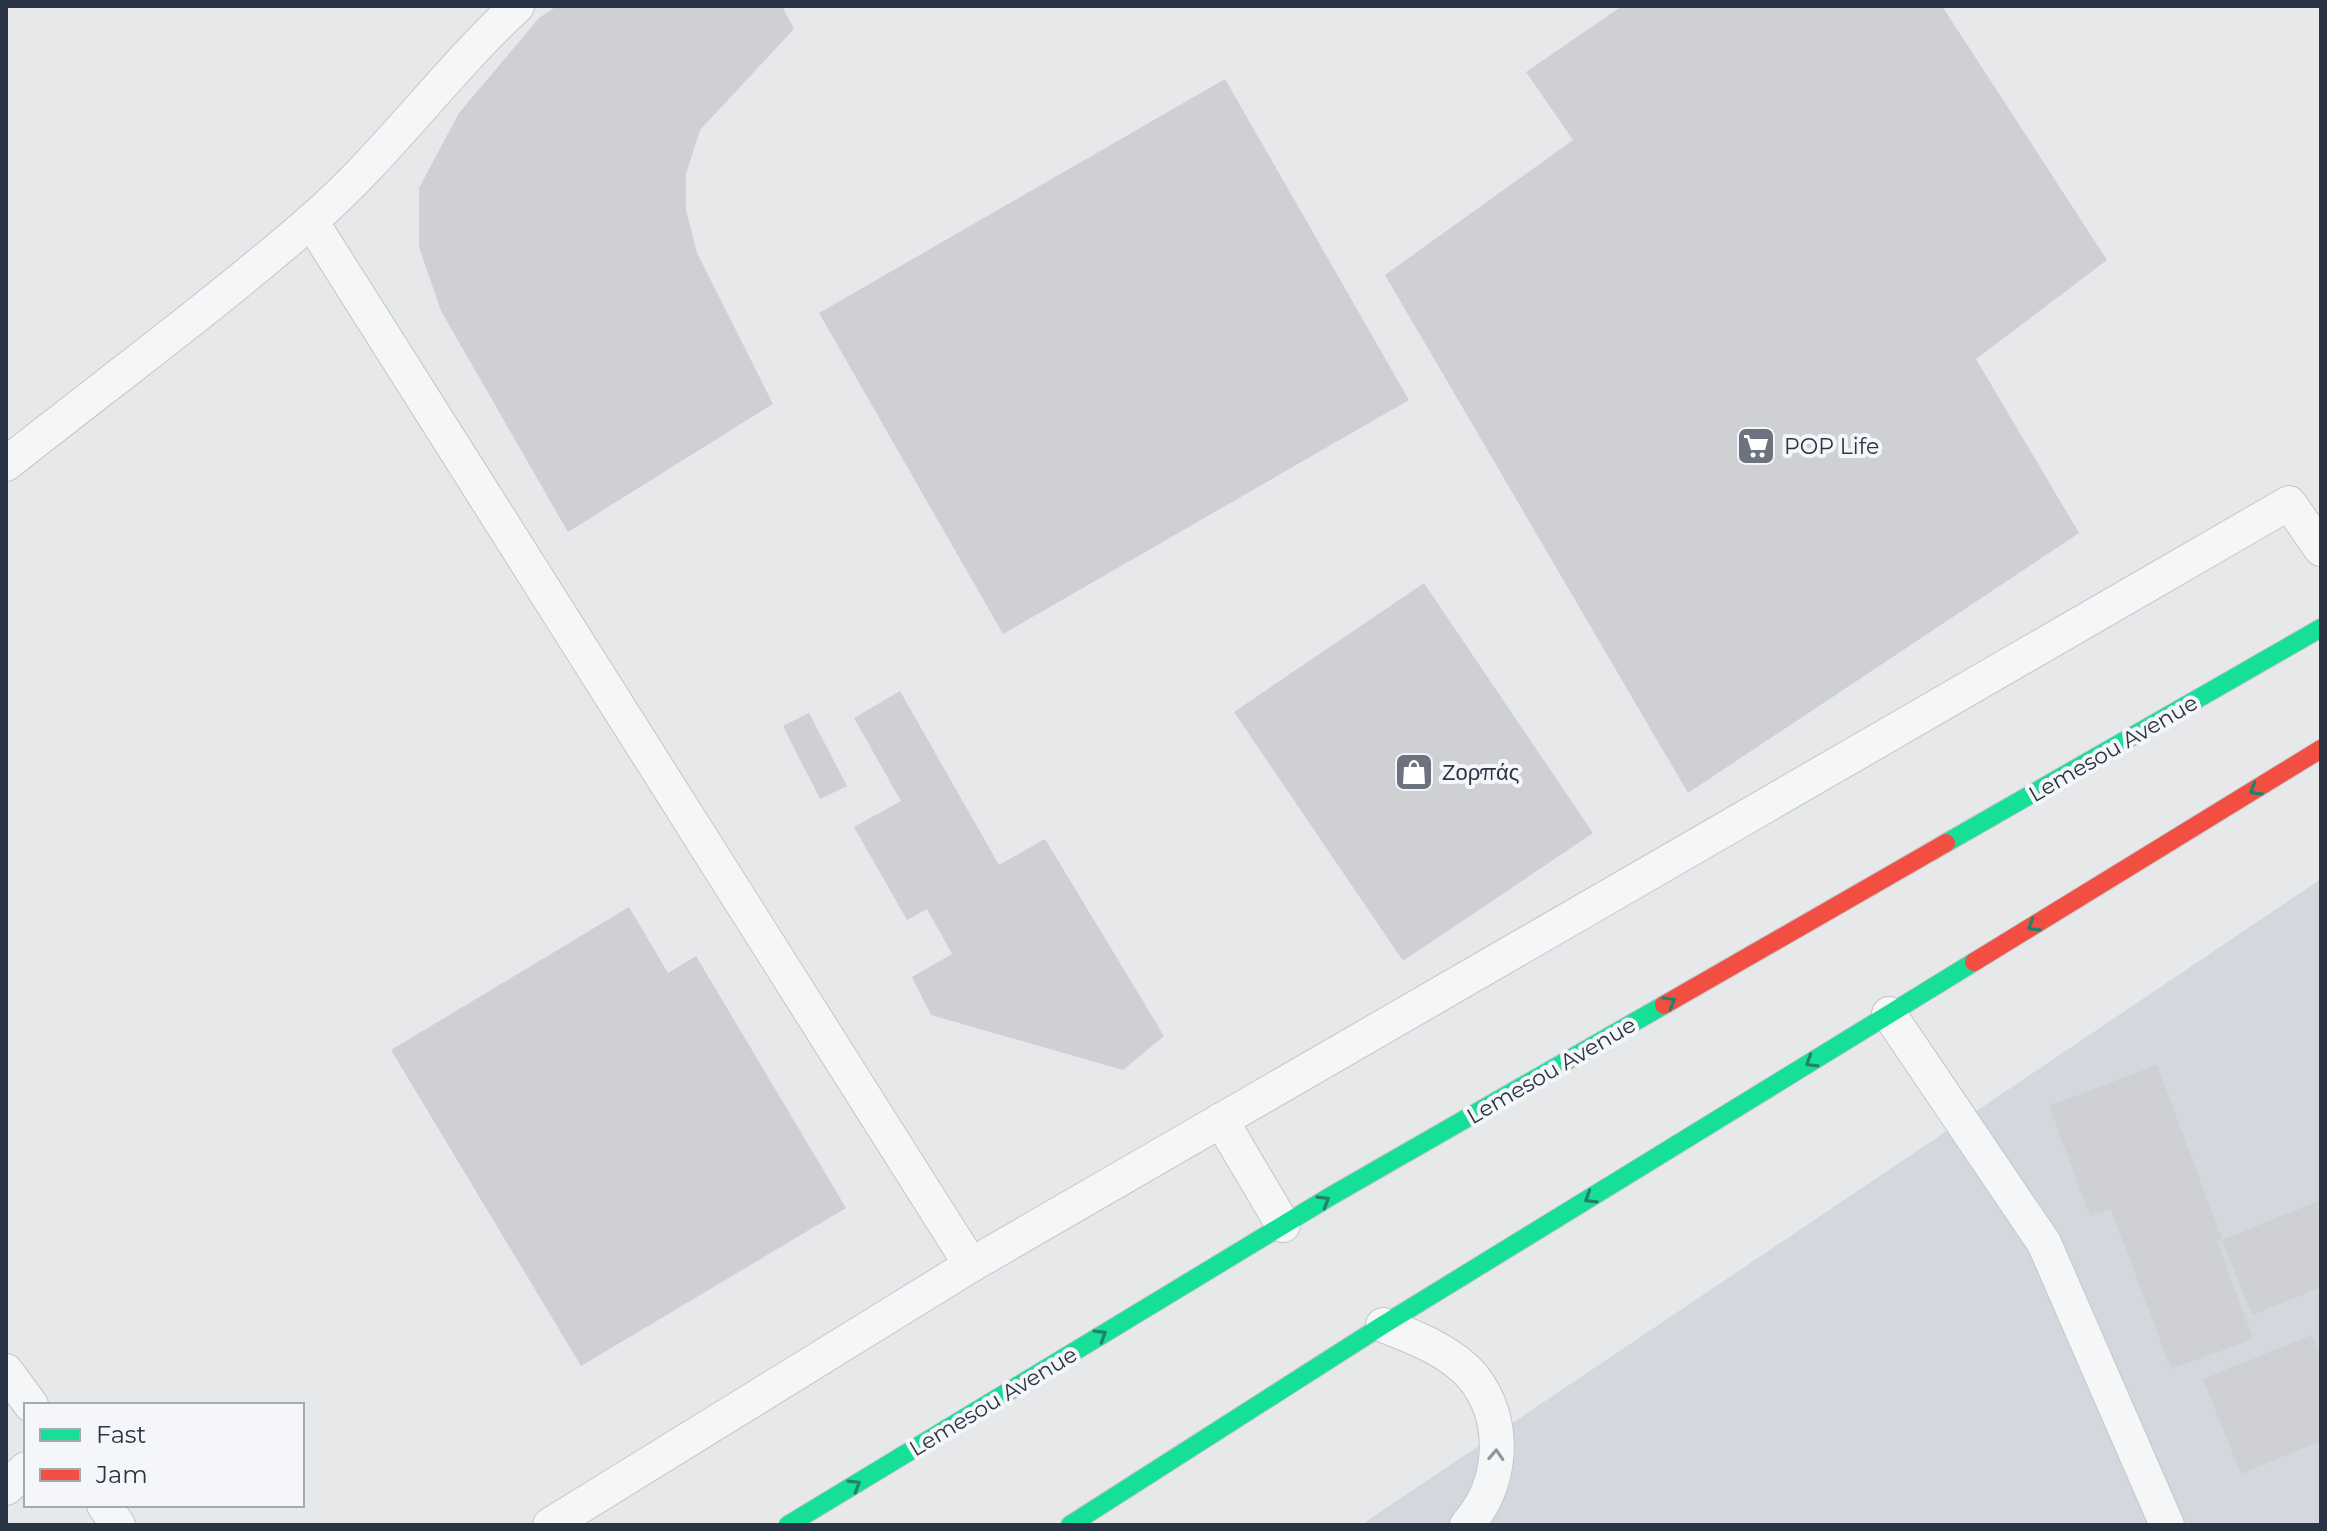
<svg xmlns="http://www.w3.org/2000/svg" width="2327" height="1531" viewBox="0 0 2327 1531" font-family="Montserrat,sans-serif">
	<rect width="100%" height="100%" fill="#e6e8ea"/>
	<path fill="#d4d7dd" d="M2321,879V1525H1361Z"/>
	<g fill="#ced0d3">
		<path d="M557,6H782L794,29L700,130L686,174V210L697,253L773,404L568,532L441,311L419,247V188L459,113L539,18Z"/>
		<path d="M1622,6H1942L2107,260L1976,359L2079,533L1688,793L1385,275L1573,140L1526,72Z"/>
		<path d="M1225,79L1409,400L1003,634L819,313Z"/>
		<path d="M1424,583L1593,833L1403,961L1234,712Z"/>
		<path d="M900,691L999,865L1045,839L1164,1036L1123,1070L931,1015L912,977L952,954L927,909L907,920L854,827L901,801L854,718Z"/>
		<path d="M809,713L847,786L820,799L783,726Z"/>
		<path d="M629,907L668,973L696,956L846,1208L581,1366L391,1050Z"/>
		<path d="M2157,1065L2222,1239L2217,1241L2253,1339L2171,1369L2111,1209L2090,1216L2049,1106Z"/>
		<path d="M2321,1200V1287L2252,1315L2222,1240Z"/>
		<path d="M2312,1335L2321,1358V1441L2241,1474L2203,1379Z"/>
	</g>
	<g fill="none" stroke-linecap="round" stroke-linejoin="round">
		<g stroke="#c4c6c8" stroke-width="36">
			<g id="lane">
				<path d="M311,221L971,1265"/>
				<path d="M6,464C107,384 213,306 311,221C386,156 444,74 517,6"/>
				<path d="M1889,1014L2044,1243L2167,1525"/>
				<path d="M1221,1120L1283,1225"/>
				<path d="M1383,1325C1414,1337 1451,1351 1473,1377C1508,1421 1503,1485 1467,1525"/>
				<path d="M6,1371L31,1405"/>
				<path d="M6,1488L26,1469"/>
				<path d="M104,1505L118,1525"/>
				<path d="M550,1525L971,1265L2289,503L2321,549"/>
			</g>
		</g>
		<g stroke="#c2c5c8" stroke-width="20">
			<g id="fast">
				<path d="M1946,843L2321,628"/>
				<path d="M788,1525L1331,1196L1664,1005"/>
				<path d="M1070,1525L1383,1325L1974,962"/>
			</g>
		</g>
		<g stroke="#c2c5c8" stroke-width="20">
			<g id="jam">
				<path d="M1974,962L2321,749"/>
				<path d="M1664,1005L1946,843"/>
			</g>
		</g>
		<use href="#lane" stroke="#f5f6f7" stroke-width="34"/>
		<use href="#fast" stroke="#16e098" stroke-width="18"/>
		<use href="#jam" stroke="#f24e42" stroke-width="18"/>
	</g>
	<defs><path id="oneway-chevron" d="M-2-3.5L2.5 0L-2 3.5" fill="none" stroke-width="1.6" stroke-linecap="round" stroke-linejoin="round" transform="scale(2)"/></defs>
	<g stroke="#22816a">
		<use href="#oneway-chevron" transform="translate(2255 790) rotate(148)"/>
		<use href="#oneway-chevron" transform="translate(2033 926) rotate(148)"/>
		<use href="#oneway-chevron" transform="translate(1670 1002) rotate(-30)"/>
		<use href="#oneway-chevron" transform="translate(1811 1062) rotate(148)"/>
		<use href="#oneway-chevron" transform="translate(1590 1198) rotate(148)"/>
		<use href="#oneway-chevron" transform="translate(1324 1201) rotate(-31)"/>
		<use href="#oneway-chevron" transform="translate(1101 1335) rotate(-31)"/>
		<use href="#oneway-chevron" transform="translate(855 1485) rotate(-31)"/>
	</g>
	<use stroke="#90959e" href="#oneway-chevron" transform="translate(1496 1455) rotate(-87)"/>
	<defs>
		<g id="supermarket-square" transform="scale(2)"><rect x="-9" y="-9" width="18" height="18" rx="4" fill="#6c737f" stroke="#f4f6f9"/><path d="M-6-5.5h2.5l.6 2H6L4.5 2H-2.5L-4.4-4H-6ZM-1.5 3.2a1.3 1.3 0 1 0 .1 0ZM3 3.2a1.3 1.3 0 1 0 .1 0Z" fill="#fff"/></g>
		<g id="shop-square" transform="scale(2)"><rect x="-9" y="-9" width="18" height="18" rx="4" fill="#6c737f" stroke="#f4f6f9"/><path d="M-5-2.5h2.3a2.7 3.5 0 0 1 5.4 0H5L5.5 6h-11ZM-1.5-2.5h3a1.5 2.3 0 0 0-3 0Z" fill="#fff"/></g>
	</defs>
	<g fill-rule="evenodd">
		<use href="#supermarket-square" x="1756" y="446"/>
		<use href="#shop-square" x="1414" y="772"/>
	</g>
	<g text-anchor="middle" stroke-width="8" stroke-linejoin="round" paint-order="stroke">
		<g font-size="22" fill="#2b3445" stroke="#f4f6f9" text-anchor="start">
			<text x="1784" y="454">POP Life</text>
			<text x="1442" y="780">Ζορπάς</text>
		</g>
		<g font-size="22" fill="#2b3445" stroke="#f4f6f9">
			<text transform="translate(2113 748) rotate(-30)" y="8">Lemesou Avenue</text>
			<text transform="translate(1551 1070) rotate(-30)" y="8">Lemesou Avenue</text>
			<text transform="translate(993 1401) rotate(-31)" y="8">Lemesou Avenue</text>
		</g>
	</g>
	<rect width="2327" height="1531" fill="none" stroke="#2b3445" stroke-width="16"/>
	<rect x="24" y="1403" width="280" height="104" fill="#f4f6f9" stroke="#a4a8b1" stroke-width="2"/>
	<rect x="40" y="1429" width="40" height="12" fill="#16e098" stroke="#a4a8b1" stroke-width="2"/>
	<text x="96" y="1443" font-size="24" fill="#2b3445">Fast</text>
	<rect x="40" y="1469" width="40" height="12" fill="#f24e42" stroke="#a4a8b1" stroke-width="2"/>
	<text x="96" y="1483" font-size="24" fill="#2b3445">Jam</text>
</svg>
